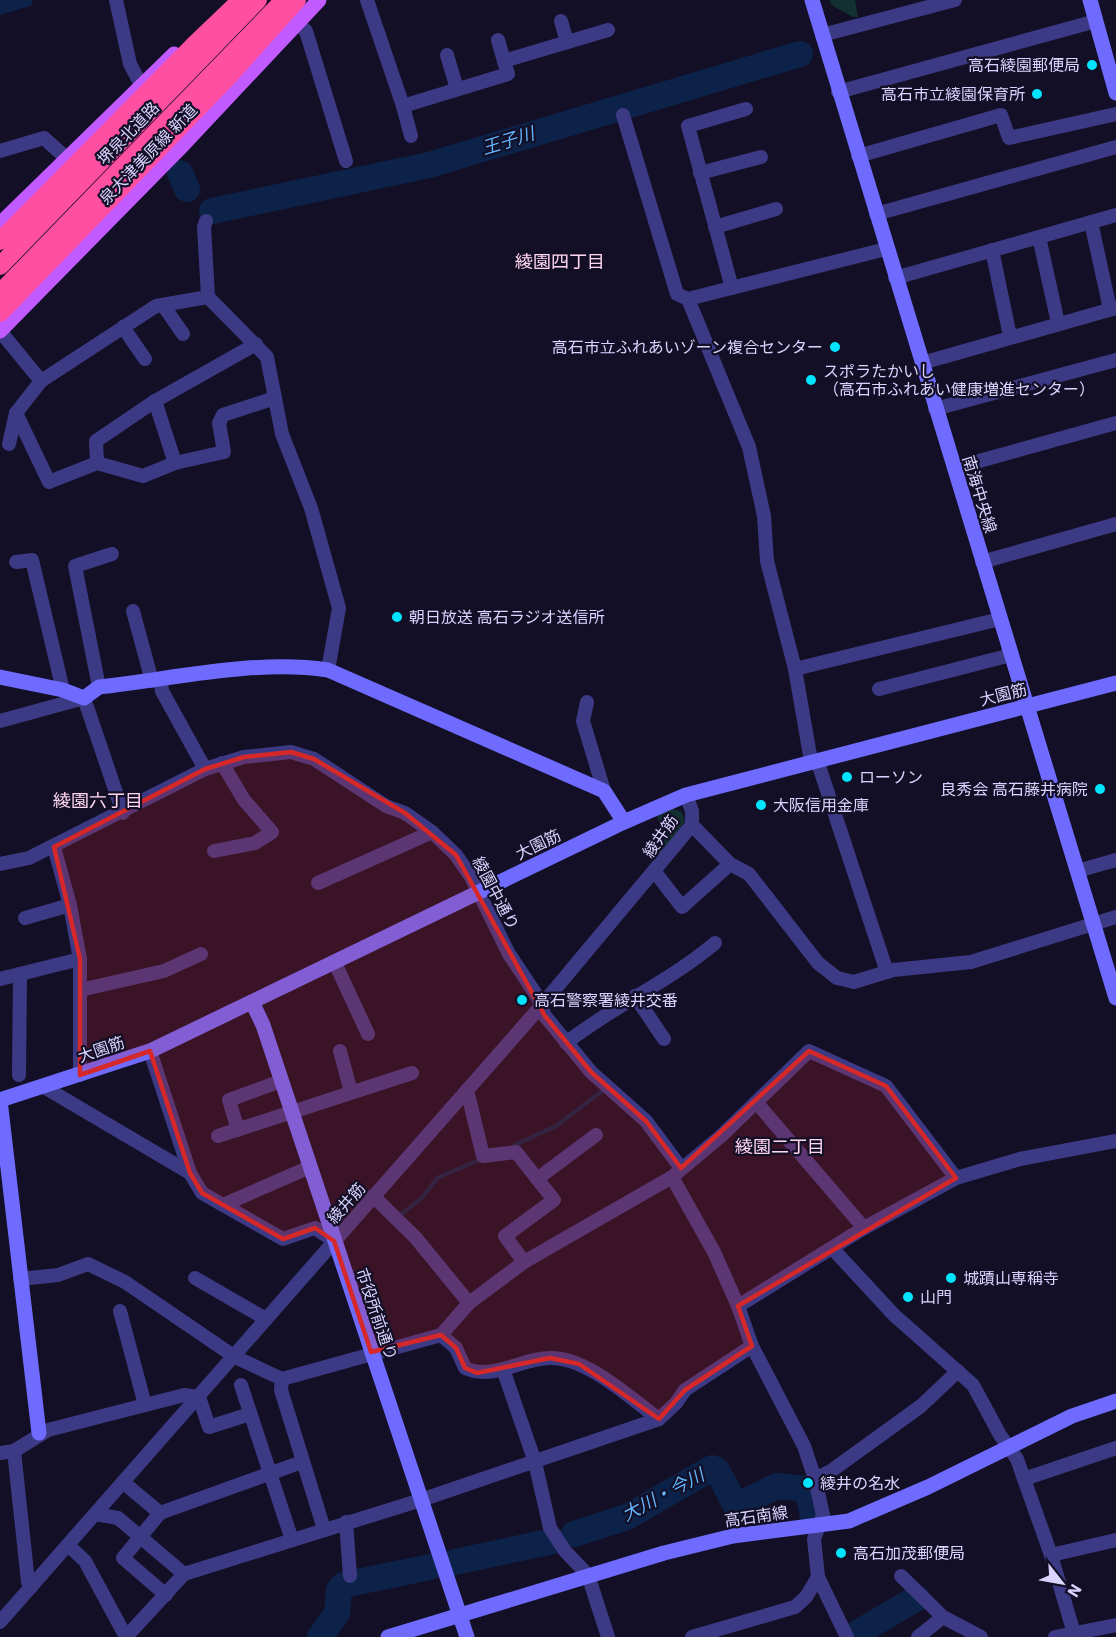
<svg xmlns="http://www.w3.org/2000/svg" width="1116" height="1637" viewBox="0 0 1116 1637" font-family="'IBM Plex Sans','Noto Sans JP',sans-serif">
	<rect width="100%" height="100%" fill="#130f26"/>
	<g fill="#12302f">
		<path d="M830,0H855L858,17H853L831,5Z"/>
		<path d="M673,809L682,812L685,821L657,862C661,844 662,832 657,815Z"/>
	</g>
	<path fill="#0c2248" d="M0,0H32L33,5L0,15Z"/>
	<g fill="none" stroke-linecap="round" stroke-linejoin="round">
		<g stroke="#0c2248" stroke-width="4.5">
			<path d="M515,1145L556,1126L605,1089"/>
			<path d="M399,1216L422,1198L437,1178L479,1160"/>
		</g>
		<g stroke="#0c2248" stroke-width="26">
			<path d="M180,173L187,189"/>
			<path d="M212,211L429,165L800,54"/>
			<path d="M574,1534L627,1517L712,1468L717,1470L736,1506L777,1486L807,1489L813,1516"/>
			<path d="M455,1562L553,1541"/>
			<path d="M854,1635L917,1598"/>
			<path d="M320,1637L337,1613L339,1590L343,1585L430,1567"/>
		</g>
		<g stroke="#3d3a85" stroke-width="14">
			<path d="M116,0L130,64L146,94"/>
			<path d="M367,0L403,106L411,136"/>
			<path d="M561,21L567,42"/>
			<path d="M297,23L306,31L346,161"/>
			<path d="M822,35L955,0"/>
			<path d="M498,40L504,61"/>
			<path d="M447,55L457,89"/>
			<path d="M838,92L1096,21"/>
			<path d="M403,106L508,74L504,61L608,30"/>
			<path d="M623,115L677,294L688,299L886,249"/>
			<path d="M0,151L44,138L65,157"/>
			<path d="M858,156L1001,115L1009,138L1116,114"/>
			<path d="M700,173L761,157"/>
			<path d="M876,214L1116,147"/>
			<path d="M206,221L204,227L208,297L156,306L41,381L16,413L49,482L97,463L143,476L175,463L224,452L219,423L223,415L275,398"/>
			<path d="M1091,222L1110,309"/>
			<path d="M715,227L776,209"/>
			<path d="M1039,237L1058,323"/>
			<path d="M992,250L1010,336"/>
			<path d="M895,278L1116,215"/>
			<path d="M732,288L688,126L746,109"/>
			<path d="M208,297L267,357L282,434L311,508L339,608L328,670"/>
			<path d="M688,299L749,447L764,516L767,561L795,669L811,761"/>
			<path d="M163,305L183,334"/>
			<path d="M123,327L145,359"/>
			<path d="M0,331L41,381"/>
			<path d="M922,363L1116,308"/>
			<path d="M155,401L175,463"/>
			<path d="M935,409L1116,360"/>
			<path d="M9,444L16,413"/>
			<path d="M97,463L96,441L155,401L256,344"/>
			<path d="M954,468L1116,423"/>
			<path d="M16,562L32,560L63,690"/>
			<path d="M982,562L1116,524"/>
			<path d="M133,611L152,681"/>
			<path d="M795,669L1000,619"/>
			<path d="M161,681L162,691L205,769"/>
			<path d="M99,687L75,566L112,554"/>
			<path d="M879,689L1011,655"/>
			<path d="M587,702L583,721L604,791"/>
			<path d="M0,721L84,698L123,813"/>
			<path d="M817,760L887,972"/>
			<path d="M692,825L730,864L749,874L818,963L837,978L854,982L893,970L971,962L1116,917"/>
			<path d="M214,851L255,843L272,832L244,800L222,763"/>
			<path d="M0,864L29,858L205,769L244,757L291,752L314,759L386,806L405,813L432,832L456,855L471,877L509,954L537,996L545,1016L591,1072L646,1121L681,1168"/>
			<path d="M1077,871L1116,860"/>
			<path d="M655,872L682,907L730,864"/>
			<path d="M318,883L432,832"/>
			<path d="M70,905L80,959V1075"/>
			<path d="M25,918L70,905L54,847"/>
			<path d="M335,963L368,1034"/>
			<path d="M0,979L80,959"/>
			<path d="M80,990L164,971L201,954"/>
			<path d="M635,996L664,1039"/>
			<path d="M566,1043C613,1006 669,982 715,943"/>
			<path d="M150,1051L190,1173L202,1193L283,1239L315,1228L334,1241"/>
			<path d="M340,1051L351,1092"/>
			<path d="M19,1075L20,974"/>
			<path d="M44,1087L190,1173"/>
			<path d="M467,1090L483,1156L516,1152L554,1200L505,1236L524,1262"/>
			<path d="M756,1102L864,1228"/>
			<path d="M238,1130L229,1100L281,1081"/>
			<path d="M218,1136L412,1073"/>
			<path d="M672,1177L714,1252L738,1306L752,1346L804,1446L815,1479L823,1515L814,1539L818,1577L847,1637"/>
			<path d="M537,1179L596,1135"/>
			<path d="M373,1196L415,1237L469,1303"/>
			<path d="M223,1205L310,1167"/>
			<path d="M832,1248L894,1315L973,1385L1000,1435L1017,1459L1051,1555L1075,1637"/>
			<path d="M195,1278L266,1319"/>
			<path d="M20,1279L58,1275L88,1264L125,1282L235,1357L282,1379L441,1335L469,1303L524,1262L672,1177L721,1136L809,1051L886,1086L956,1178"/>
			<path d="M738,1306L864,1228L956,1178L1020,1159L1116,1141"/>
			<path d="M120,1311L145,1405"/>
			<path d="M441,1335L456,1348L465,1368C493,1381 521,1358 550,1358C587,1357 630,1398 659,1419L676,1403L685,1390L752,1346"/>
			<path d="M503,1369L535,1462L550,1528L565,1551L588,1575L608,1637"/>
			<path d="M282,1379L281,1390L324,1529"/>
			<path d="M241,1385L292,1540"/>
			<path d="M14,1451L28,1582L31,1587"/>
			<path d="M0,1453L14,1451L48,1430L184,1395L199,1397L209,1427L250,1414"/>
			<path d="M815,1479L831,1471L921,1406L958,1371"/>
			<path d="M1024,1479L1116,1448"/>
			<path d="M124,1483L160,1513"/>
			<path d="M95,1514L118,1518L184,1574"/>
			<path d="M346,1522L350,1576"/>
			<path d="M69,1546L85,1561L126,1637"/>
			<path d="M1051,1555L1116,1540"/>
			<path d="M901,1576L943,1617L981,1637"/>
			<path d="M166,1595L123,1558L160,1513L302,1462"/>
			<path d="M0,1622L541,1006L692,825V811L686,795"/>
			<path d="M126,1637L184,1574L421,1500L659,1419"/>
			<path d="M692,1637L795,1607L806,1597L818,1577"/>
			<path d="M918,1637L943,1617"/>
			<path d="M1055,1637L1116,1625"/>
		</g>
		<g stroke="#6f6bff" stroke-width="15">
			<path d="M812,0L1116,998"/>
			<path d="M1090,0L1116,93"/>
			<path d="M0,677L63,690L84,698L99,687C173,679 255,659 328,670L604,791L624,822"/>
			<path d="M252,1002L263,1025L467,1637"/>
			<path d="M0,1100L150,1051L624,822L686,795L1116,683"/>
			<path d="M0,1100L39,1433"/>
			<path d="M388,1637L664,1553L733,1536L849,1521L928,1487L1072,1416L1116,1401"/>
		</g>
		<g stroke="#c25bff" stroke-width="15">
			<path d="M0,224L174,54"/>
			<path d="M0,331L179,149L319,0"/>
		</g>
		<g stroke="#ff4fa3" stroke-width="18">
			<path d="M194,45L241,0"/>
			<path d="M229,76L297,0"/>
		</g>
		<g stroke="#ff4fa3" stroke-width="18">
			<path d="M0,241L194,45"/>
			<path d="M0,266L258,0"/>
			<path d="M0,293L284,0"/>
			<path d="M0,313L229,76"/>
		</g>
	</g>
	<path fill="#d62828" fill-opacity="0.2" stroke="#d62828" stroke-width="4.5" stroke-linejoin="round" d="M291,752L314,759L405,813L456,855L545,1016L591,1072L646,1121L681,1168L809,1051L886,1086L956,1178L738,1306L752,1346L685,1390L659,1419L579,1364L550,1358L477,1373L465,1368L456,1348L441,1335L371,1352L334,1241L315,1228L283,1239L202,1193L190,1173L150,1051L80,1075V959L54,847L205,769L244,757Z"/>
	<g fill="#00e5ff" stroke="#130f26" stroke-width="2">
		<circle cx="1092" cy="65" r="6"/>
		<circle cx="1037" cy="94" r="6"/>
		<circle cx="835" cy="347" r="6"/>
		<circle cx="811" cy="380" r="6"/>
		<circle cx="397" cy="617" r="6"/>
		<circle cx="847" cy="777" r="6"/>
		<circle cx="1100" cy="789" r="6"/>
		<circle cx="761" cy="805" r="6"/>
		<circle cx="522" cy="1000" r="6"/>
		<circle cx="951" cy="1278" r="6"/>
		<circle cx="908" cy="1297" r="6"/>
		<circle cx="808" cy="1483" r="6"/>
		<circle cx="841" cy="1553" r="6"/>
	</g>
	<g text-anchor="middle" stroke-width="4.5" stroke-linejoin="round" paint-order="stroke">
		<g font-size="16" fill="#d9d4ff" stroke="#130f26" text-anchor="start">
			<text x="1080" y="71" text-anchor="end">高石綾園郵便局</text>
			<text x="1025" y="100" text-anchor="end">高石市立綾園保育所</text>
			<text x="823" y="353" text-anchor="end">高石市立ふれあいゾーン複合センター</text>
			<text x="823" y="377">スポラたかいし<tspan x="823" dy="18">（高石市ふれあい健康増進センター）</tspan></text>
			<text x="409" y="623">朝日放送 高石ラジオ送信所</text>
			<text x="859" y="783">ローソン</text>
			<text x="1088" y="795" text-anchor="end">良秀会 高石藤井病院</text>
			<text x="773" y="811">大阪信用金庫</text>
			<text x="534" y="1006">高石警察署綾井交番</text>
			<text x="963" y="1284">城蹟山専稱寺</text>
			<text x="920" y="1303">山門</text>
			<text x="820" y="1489">綾井の名水</text>
			<text x="853" y="1559">高石加茂郵便局</text>
		</g>
		<g font-size="16" fill="#d9d4ff" stroke="#130f26">
			<text transform="translate(128 133) rotate(-46)" y="6">堺泉北道路</text>
			<text transform="translate(148 154) rotate(-46)" y="6">泉大津美原線 新道</text>
			<text transform="translate(980 494) rotate(73)" y="6">南海中央線</text>
			<text transform="translate(1003 694) rotate(-14)" y="6">大園筋</text>
			<text transform="translate(660 836) rotate(-55)" y="6">綾井筋</text>
			<text transform="translate(538 844) rotate(-26)" y="6">大園筋</text>
			<text transform="translate(496 893) rotate(62)" y="6">綾園中通り</text>
			<text transform="translate(101 1049) rotate(-19)" y="6">大園筋</text>
			<text transform="translate(346 1203) rotate(-49)" y="6">綾井筋</text>
			<text transform="translate(377 1314) rotate(71)" y="6">市役所前通り</text>
			<text transform="translate(756 1516) rotate(-8)" y="6">高石南線</text>
		</g>
		<g font-size="18" font-style="italic" fill="#62b6ff" stroke="#130f26">
			<text transform="translate(508 141) rotate(-17)" y="6">王子川</text>
			<text transform="translate(663 1495) rotate(-28)" y="6">大川・今川</text>
		</g>
		<g font-size="18" fill="#ffd6f0" stroke="#130f26">
			<text x="560" y="268">綾園四丁目</text>
			<text x="98" y="807">綾園六丁目</text>
			<text x="780" y="1153">綾園二丁目</text>
		</g>
	</g>
	<g transform="translate(1062 1583) rotate(121)" stroke="#130f26" stroke-width="4.5" paint-order="stroke">
	<path d="M0-4.5L10 22L0 15L-10 22Z" fill="#d9d4ff"/>
	<text y="-9" font-size="16" font-weight="bold" text-anchor="middle" fill="#d9d4ff">N</text>
	</g>
</svg>
